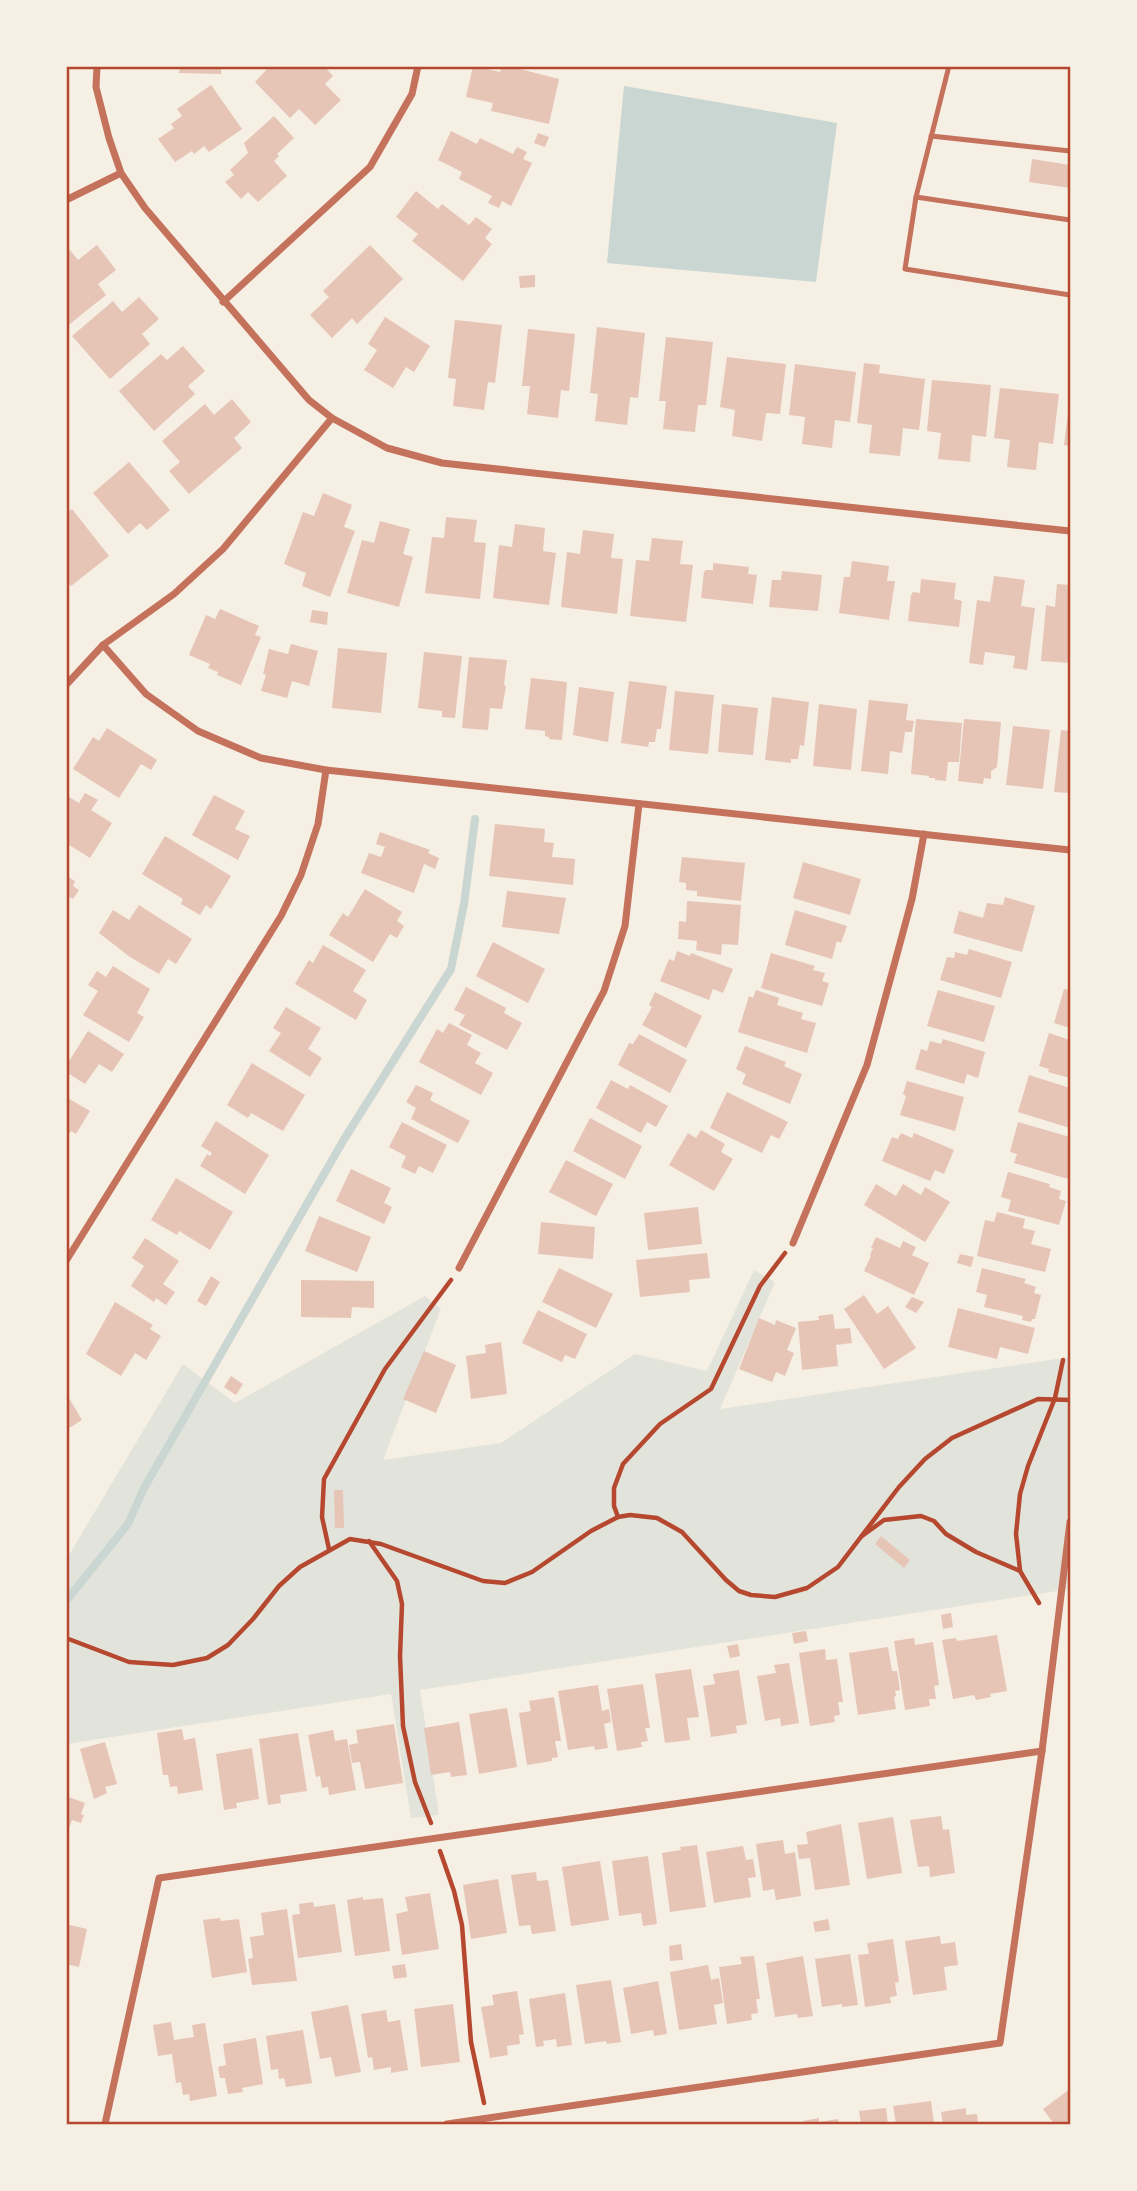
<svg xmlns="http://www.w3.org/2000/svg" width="1137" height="2191" viewBox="0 0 1137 2191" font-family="Quicksand,sans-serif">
	<rect width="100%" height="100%" fill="#f6efe4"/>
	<path fill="#e2e4dc" d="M754,1270L775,1282L720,1409L1070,1357V1589L420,1690L439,1815L411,1818L391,1694L67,1744L66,1560L183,1364L235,1403L425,1296L441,1309L383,1460L501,1443L635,1354L707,1371Z"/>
	<path fill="#c9d6d2" d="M624,86L837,123L816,282L607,263Z"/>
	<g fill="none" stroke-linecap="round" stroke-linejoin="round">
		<path stroke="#c9d6d2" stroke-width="8" d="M66,1601L128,1524L144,1488L343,1141L451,969L464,904L475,819"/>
	</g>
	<g fill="#e6c5b7">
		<path d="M180,66H221V74L179,73Z"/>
		<path d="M270,66H324L333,76L325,84L341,100L315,125L299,109L290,118L255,82Z"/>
		<path d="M473,66L500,72L502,66H508L559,79L549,124L491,111L493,103L466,97Z"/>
		<path d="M211,85L242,129L209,152L204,146L194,154L192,151L175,162L158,139L174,128L171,124L182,116L177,109Z"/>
		<path d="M274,116L294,138L277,154L279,156L274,161L287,176L258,202L248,192L241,199L225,182L234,175L230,170L248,153L244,143Z"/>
		<path d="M451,131L477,144L480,138L513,154L517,147L527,152L523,159L532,163L511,206L502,201L499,208L488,203L492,196L459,179L462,172L438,160Z"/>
		<path d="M538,133L549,137L545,147L534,143Z"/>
		<path d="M1032,159L1070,165V188L1029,182Z"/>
		<path d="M416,191L438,209L442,204L469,225L476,217L492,229L485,238L492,244L463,281L412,241L418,234L396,217Z"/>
		<path d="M97,245L116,270L98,284L106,295L66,327V253L70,250L78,260Z"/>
		<path d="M370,245L403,279L357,324L352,318L332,338L310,315L329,297L323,291Z"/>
		<path d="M535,275V287L520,288L519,276Z"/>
		<path d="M139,297L159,319L142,334L150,344L110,379L72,336L113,301L122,312Z"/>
		<path d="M385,317L430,346L414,372L406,367L393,388L364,370L377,350L368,344Z"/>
		<path d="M455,320L502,325L495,383L488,382L484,410L453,406L456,379L448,378Z"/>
		<path d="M597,327L645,333L638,398L630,397L627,425L595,421L598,394L590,393Z"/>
		<path d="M528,329L575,334L569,391L561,390L558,418L527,414L530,386H522Z"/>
		<path d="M666,337L713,342L706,405H698L695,432L663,429L666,401H659Z"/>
		<path d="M183,346L205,371L188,386L195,394L154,431L119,391L161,354L167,360Z"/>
		<path d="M727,357L786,364L780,414L766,413L762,441L732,436L735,410L720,407Z"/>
		<path d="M864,363L880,365L879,373L925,379L919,430L903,428L900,456L869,453L872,425L857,423Z"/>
		<path d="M795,364L856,372L850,422L835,420L832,448L802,444L805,417L789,415Z"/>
		<path d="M932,380L991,385L986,437L972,435L970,462L938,459L941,433L927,431Z"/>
		<path d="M1000,388L1059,394L1053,444L1039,442L1036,470L1007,467L1010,440L994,438Z"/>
		<path d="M232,399L251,422L234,438L242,448L189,494L169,471L180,462L162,441L205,404L214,415Z"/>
		<path d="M1069,405H1070V446L1064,445Z"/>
		<path d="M129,462L170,510L147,530L140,523L128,534L93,493Z"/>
		<path d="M323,493L352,505L344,527L355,531L330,597L302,586L306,573L284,564L303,512L314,516Z"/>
		<path d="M72,509L109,556L71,586L66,581V513Z"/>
		<path d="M446,517L477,520L474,542L486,543L480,599L425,593L432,537L444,538Z"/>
		<path d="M380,521L410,529L403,554L413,557L399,607L347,593L362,540L374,543Z"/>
		<path d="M515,524L545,528L543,551L556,553L549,605L493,598L499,545L512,547Z"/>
		<path d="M583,530L614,534L611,558L623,559L617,614L561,607L567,552L580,554Z"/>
		<path d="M652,538L683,541L680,564L693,565L686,622L630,616L636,560L649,561Z"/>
		<path d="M852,561L889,566L887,581H895L889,620L839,613L844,577H850Z"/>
		<path d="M713,563L749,567L748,574L757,575L753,604L701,598L704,572L706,570H713Z"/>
		<path d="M782,571L822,575L818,611L769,607L772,580H781Z"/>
		<path d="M994,576L1025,580L1021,606L1035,608L1027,670L1013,668L1015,656L985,652L983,665L969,663L977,600L990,602Z"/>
		<path d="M921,579L956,583L954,599L962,601L959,627L908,621L911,595L913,592L920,593Z"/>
		<path d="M1057,584L1070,585V663L1041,661L1046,605L1055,607Z"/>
		<path d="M220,609L259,626L255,635L261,637L241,685L217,675L218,672L208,668L210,664L189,655L206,615L215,619Z"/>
		<path d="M312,610L328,612L327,625L310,622Z"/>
		<path d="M291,644L318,651L309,686L292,681L287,698L261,691L266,675L263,674L269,649L288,654Z"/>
		<path d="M338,648L387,653L381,713L332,708Z"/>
		<path d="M424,652L462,656L455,718L442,717V711L418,708Z"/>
		<path d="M469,657L507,660L504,685L506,686L502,709L490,708L488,730L462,728Z"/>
		<path d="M531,678L567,682L562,740L549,739V737L545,736V731L525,729Z"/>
		<path d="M629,681L667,686L661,729H657L655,742H649L648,747L621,743Z"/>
		<path d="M579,687L614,692L608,742L573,735Z"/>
		<path d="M675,691L714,695L708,754L669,750Z"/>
		<path d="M772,697L809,702L804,746L800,745L798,759H791V763L765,760Z"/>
		<path d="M869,700L908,704L906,720L914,721L912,732H905L902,753L890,751L888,774L861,771Z"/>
		<path d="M722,704L758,708L753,755L718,752Z"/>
		<path d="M819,704L857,709L851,770L813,766Z"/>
		<path d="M916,719L962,723L959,762H948L946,781L935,780V778H929V776L911,774Z"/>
		<path d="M964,719L1001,722L997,767L991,771V779L984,778L983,784L958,781Z"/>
		<path d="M1013,726L1050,730L1043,789L1006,785Z"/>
		<path d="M107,728L157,760L151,770L141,764L119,798L73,769L93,737L99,741Z"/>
		<path d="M1061,730L1070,731V793L1054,792Z"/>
		<path d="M85,793L98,800L91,810L112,823L90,858L66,843V795L79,803Z"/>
		<path d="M214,795L245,811L235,829L250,836L238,860L192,835Z"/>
		<path d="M495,824L545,829L544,842L554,843L552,857L575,859L573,885L489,876Z"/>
		<path d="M380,832L430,850L428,853L439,858L435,869L424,864L414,893L361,873L369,853L381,857L385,847L376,844Z"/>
		<path d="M165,836L231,876L211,909L206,905L200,915L181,904L183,899L142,874Z"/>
		<path d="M682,857L745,863L741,901L697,896V891L686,890V883L679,882Z"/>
		<path d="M803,862L861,879L850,915L793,898Z"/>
		<path d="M66,876L75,881L73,886L79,890L73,899L66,895Z"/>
		<path d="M365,889L402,912L397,921L404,926L397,938L390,934L373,962L329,935L343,913L348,917Z"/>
		<path d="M507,891L566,898L559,934L502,927Z"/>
		<path d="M1005,897L1035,906L1022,952L953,933L959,911L983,918L987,903L1003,905Z"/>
		<path d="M687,901L741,905L738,945L722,944L721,955L696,950L697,941L678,939L679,921L686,922Z"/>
		<path d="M139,905L192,939L176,964L168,959L159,974L130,957L99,933L113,910L129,920Z"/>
		<path d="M795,910L847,926L841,943L837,941L832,959L785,945Z"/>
		<path d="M493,942L545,969L528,1003L476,976Z"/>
		<path d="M323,945L366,970L353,991L367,1000L356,1020L295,984L309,960L313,963Z"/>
		<path d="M969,949L1012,962L1001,998L940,980L947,957L954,958L955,952L967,955Z"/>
		<path d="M677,951L690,956L691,953L733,969L723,993L713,989L709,1000L660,981L669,959L674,961Z"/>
		<path d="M771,953L815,966L813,970L825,973L822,981L829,983L822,1006L761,988Z"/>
		<path d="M113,966L150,989L137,1013L144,1017L129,1042L83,1015L98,991L88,985L97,971L106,977Z"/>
		<path d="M466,987L506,1008L504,1013L522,1023L507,1050L459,1025L465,1015L454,1010Z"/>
		<path d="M1064,989L1070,990V1028L1054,1023Z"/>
		<path d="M756,990L779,998L777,1005L803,1013L801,1019L816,1023L807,1053L738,1032L749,996L753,998Z"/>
		<path d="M938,990L995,1006L984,1042L927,1026Z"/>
		<path d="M655,992L702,1016L686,1048L642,1025L652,1007L649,1005Z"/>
		<path d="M286,1007L321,1028L308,1049L322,1058L310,1077L269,1051L281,1033L273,1028Z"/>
		<path d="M449,1023L472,1035L467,1045L481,1053L475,1063L493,1073L481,1095L419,1062L437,1029L443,1033Z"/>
		<path d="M88,1031L124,1054L112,1072L99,1064L85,1084L66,1072V1066Z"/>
		<path d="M1049,1033L1070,1040V1078L1048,1072L1049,1069L1039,1066Z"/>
		<path d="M639,1034L687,1060L670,1093L618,1065L629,1043L633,1044Z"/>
		<path d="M943,1039L985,1052L978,1078L967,1074L964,1084L915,1069L921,1049L927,1051L930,1041L941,1044Z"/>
		<path d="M745,1046L786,1062L784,1066L802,1074L790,1104L742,1084L746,1074L736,1069Z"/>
		<path d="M252,1063L305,1095L283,1131L251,1113L248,1118L227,1105Z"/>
		<path d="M1029,1075L1070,1088V1128L1018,1112Z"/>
		<path d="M611,1080L628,1089L630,1085L668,1106L656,1127L647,1122L641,1133L596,1108Z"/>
		<path d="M907,1081L964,1097L955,1131L900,1115L906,1096L903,1094Z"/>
		<path d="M416,1085L433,1093L430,1100L470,1121L458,1143L411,1119L416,1108L406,1102Z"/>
		<path d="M727,1092L788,1122L779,1139L771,1135L762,1153L710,1128Z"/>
		<path d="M66,1097L90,1111L76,1134L71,1131L66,1138Z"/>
		<path d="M590,1118L642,1146L625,1179L573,1151Z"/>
		<path d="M216,1121L269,1155L245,1194L200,1166L207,1154L210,1156L212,1153L201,1146Z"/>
		<path d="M402,1122L447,1145L433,1173L419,1166L415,1174L401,1167L406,1156L389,1147Z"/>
		<path d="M1018,1122L1070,1137L1068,1179L1014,1163L1017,1154L1010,1152Z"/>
		<path d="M701,1130L725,1144L721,1152L733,1159L714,1191L669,1165L688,1133L696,1138Z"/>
		<path d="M901,1133L912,1138L914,1133L954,1150L944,1174L935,1170L930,1181L882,1161L892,1137L898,1139Z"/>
		<path d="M566,1160L613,1184L596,1216L549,1192Z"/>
		<path d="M351,1169L391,1188L384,1203L392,1207L384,1224L336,1201Z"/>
		<path d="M1008,1172L1050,1184L1049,1187L1061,1191L1059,1199L1066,1201L1059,1225L1008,1211L1011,1200L1001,1197Z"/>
		<path d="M176,1178L233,1212L210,1250L179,1231L177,1235L151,1220Z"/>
		<path d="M876,1184L896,1196L903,1184L921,1195L925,1187L950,1202L925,1242L864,1205Z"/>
		<path d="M698,1207L702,1244L648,1250L644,1213Z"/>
		<path d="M997,1212L1025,1219L1023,1228L1035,1231L1031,1244L1051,1249L1045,1272L977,1256L985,1220L994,1222Z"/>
		<path d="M319,1216L371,1237L357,1272L305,1251Z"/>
		<path d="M541,1222L595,1227L593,1259L538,1254Z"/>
		<path d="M876,1237L900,1248L903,1241L916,1247L912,1255L929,1263L914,1295L864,1271L871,1256L870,1255L873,1248H871Z"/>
		<path d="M145,1238L179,1261L163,1284L175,1292L166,1305L156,1298L154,1302L131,1286L144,1266L132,1258Z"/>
		<path d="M707,1253L710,1278L689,1280L690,1292L640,1297L636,1260Z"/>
		<path d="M960,1254L974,1257L971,1267L957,1263Z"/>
		<path d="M559,1268L613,1294L596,1328L542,1302Z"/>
		<path d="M982,1268L1026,1279L1024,1283L1036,1287L1034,1293L1041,1295L1035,1319H1032L1031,1322L1022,1320L1023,1316L984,1307L987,1295L976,1292Z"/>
		<path d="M211,1276L220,1282L206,1306L197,1301Z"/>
		<path d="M301,1280L374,1281V1308L352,1307L351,1318L301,1317Z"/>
		<path d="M864,1295L877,1314L888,1306L916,1348L884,1369L844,1309Z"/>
		<path d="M912,1297L924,1302L916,1313L905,1307Z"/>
		<path d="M115,1302L153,1325L150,1329L161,1336L146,1360L135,1353L121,1376L86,1354Z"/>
		<path d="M958,1308L1035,1328L1028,1354L1000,1347L997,1359L948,1347Z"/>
		<path d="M538,1310L587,1334L575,1359L565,1355L562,1362L522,1343Z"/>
		<path d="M833,1314L835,1329L850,1328L852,1343L836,1345L838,1366L802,1370L798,1322L819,1320L818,1316Z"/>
		<path d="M759,1318L775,1325L776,1320L796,1328L787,1350L794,1353L785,1376L776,1372L772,1382L739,1369Z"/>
		<path d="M501,1342L507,1394L471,1399L466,1356L486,1353L485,1345Z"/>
		<path d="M424,1351L456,1365L436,1413L403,1399Z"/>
		<path d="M231,1376L243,1384L236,1395L224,1387Z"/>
		<path d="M66,1393L82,1420L66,1430Z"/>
		<path d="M334,1490H343L344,1528H335Z"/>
		<path d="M881,1536L910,1560L904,1568L875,1544Z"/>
		<path d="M951,1613L953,1627L943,1629L941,1615Z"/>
		<path d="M806,1631L808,1641L794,1644L792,1633Z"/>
		<path d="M997,1635L1007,1691L990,1694L991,1697L976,1700L974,1695L953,1699L942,1640L956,1638L957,1641Z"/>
		<path d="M914,1638L915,1645L933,1642L939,1685L934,1686L936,1699H929L930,1706L905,1710L894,1641Z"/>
		<path d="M738,1644L740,1656L730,1658L727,1646Z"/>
		<path d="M888,1647L892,1671H897L900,1690L895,1691L896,1696L894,1697L896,1709L858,1715L849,1653Z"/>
		<path d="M825,1649L826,1660L837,1659L843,1702H838L840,1715L834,1716L835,1722L810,1726L799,1653Z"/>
		<path d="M789,1663L799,1723L781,1726L780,1718L765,1721L757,1676L776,1673L774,1665Z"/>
		<path d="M691,1669L699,1717L687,1718L690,1740L665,1743L655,1674Z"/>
		<path d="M739,1670L747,1724L736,1726L737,1733L711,1737L703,1686L715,1684L713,1674Z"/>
		<path d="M643,1684L650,1728H645L648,1741L641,1742L642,1747L617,1751L607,1689Z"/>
		<path d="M598,1685L602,1711L609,1709L611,1722L604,1724L608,1748L595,1750L594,1746L568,1750L558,1691Z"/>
		<path d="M554,1697L561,1741H555L558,1757L552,1758V1761L527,1765L519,1713L531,1711L529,1701Z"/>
		<path d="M507,1708L517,1767L479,1774L469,1714Z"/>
		<path d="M459,1722L467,1775L451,1777L450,1772L431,1775L424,1728Z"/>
		<path d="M394,1724L403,1783L365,1789L360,1762L352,1763L349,1745L358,1743L356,1730Z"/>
		<path d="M182,1729L184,1740L195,1738L203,1790L178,1794L177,1786L170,1787L168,1775H163L157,1733Z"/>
		<path d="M333,1730L335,1741L347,1739L356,1790L329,1795L328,1787L322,1788L320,1776L316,1777L308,1735Z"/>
		<path d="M298,1733L307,1791L280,1795L281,1803L268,1805L259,1739Z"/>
		<path d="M105,1742L117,1784L105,1787L107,1793L94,1799L80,1749Z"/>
		<path d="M252,1748L259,1799L236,1803L237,1808L224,1810L216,1754Z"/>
		<path d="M66,1796L85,1803L81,1814L84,1815L81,1823L72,1820L67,1834Z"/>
		<path d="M941,1816L943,1830L949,1829L955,1873L930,1877L929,1866L918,1867L910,1820Z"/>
		<path d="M893,1817L902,1873L867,1879L858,1823Z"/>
		<path d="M841,1824L850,1885L815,1890L810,1858L799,1859L797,1845L808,1844L806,1832Z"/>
		<path d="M783,1840L785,1854L795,1852L801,1896L776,1900L774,1889L763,1891L756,1844Z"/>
		<path d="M697,1845L706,1907L670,1912L662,1853L681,1850L680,1847Z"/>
		<path d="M743,1846L746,1860L753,1859L756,1877L748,1878L751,1897L714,1903L706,1852Z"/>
		<path d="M648,1856L657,1924L643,1926L641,1913L619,1916L612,1861Z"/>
		<path d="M600,1861L609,1920L571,1926L562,1867Z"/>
		<path d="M536,1872L537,1881L548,1880L556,1931L532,1934L530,1925L519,1926L511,1875Z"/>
		<path d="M498,1879L507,1933L471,1939L463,1885Z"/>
		<path d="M430,1893L439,1949L402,1955L396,1914L408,1911L405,1897Z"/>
		<path d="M363,1897V1900L383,1898L390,1951L355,1956L347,1900Z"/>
		<path d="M313,1902L314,1907L335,1904L342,1952L298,1958L292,1915L300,1914L299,1904Z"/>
		<path d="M287,1909L297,1981L252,1985L248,1959L253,1958L250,1937L264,1935L261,1913Z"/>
		<path d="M220,1918L221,1921L239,1919L247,1972L212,1978L203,1920Z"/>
		<path d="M828,1919L830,1930L815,1932L813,1922Z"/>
		<path d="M66,1924L87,1929L79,1967L66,1964Z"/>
		<path d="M940,1936L941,1944L955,1942L958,1965L944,1967L947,1990L913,1995L905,1941Z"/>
		<path d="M893,1939L899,1982L895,1983L897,1996L890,1997L891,2003L865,2007L858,1955L869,1954L867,1943Z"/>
		<path d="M681,1944L683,1960L670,1961L669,1946Z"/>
		<path d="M850,1954L858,2005L842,2007V2004L822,2007L815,1959Z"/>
		<path d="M754,1956L760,1999H756L758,2013L751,2014L752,2020L727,2024L719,1967L742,1964L740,1957Z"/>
		<path d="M803,1956L813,2016L798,2018L797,2014L775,2017L766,1963Z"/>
		<path d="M405,1964L407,1977L394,1979L392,1966Z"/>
		<path d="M708,1965L711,1980L719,1978L723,2003L714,2005L717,2024L679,2030L670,1972Z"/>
		<path d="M611,1980L621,2042L607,2044L606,2041L585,2044L576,1985Z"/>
		<path d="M658,1981L667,2034L654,2036L653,2030L631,2034L623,1988Z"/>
		<path d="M517,1991L524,2034L519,2035L520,2044L507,2046L508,2055L490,2058L481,2007L494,2005L492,1995Z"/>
		<path d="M565,1993L572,2045L557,2047L556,2039L543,2041L544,2046L536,2047L529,1999Z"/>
		<path d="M453,2004L460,2062L421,2067L414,2009Z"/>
		<path d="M348,2005L361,2072L335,2077L331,2057L320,2059L311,2012Z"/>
		<path d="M386,2010L388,2022L400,2020L408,2070L391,2073V2067L374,2070L372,2057L368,2058L361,2014Z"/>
		<path d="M171,2022L174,2040L194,2037L192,2025L205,2023L217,2096L190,2101L189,2094L183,2095L181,2082L176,2083L172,2054L158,2056L153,2025Z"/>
		<path d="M303,2030L312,2083L286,2087L284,2078L279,2079L278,2069L271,2070L266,2036Z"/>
		<path d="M256,2038L263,2084L242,2088L243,2092L228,2094L225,2078H220L218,2067L226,2065L223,2044Z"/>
		<path d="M1070,2089V2124H1054L1043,2109Z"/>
		<path d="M931,2101L934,2124H896L893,2106Z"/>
		<path d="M886,2108L888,2124H861L859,2111Z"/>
		<path d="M966,2108V2115L977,2114L978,2124H943L941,2112Z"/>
		<path d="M819,2118V2122L838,2119L839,2124H803V2121Z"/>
	</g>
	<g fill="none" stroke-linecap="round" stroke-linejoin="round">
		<g stroke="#b5482f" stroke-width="4.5">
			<path d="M618,1517L614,1506V1488L623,1464L660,1424L711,1389L760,1286L785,1253"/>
			<path d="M862,1536L884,1520L921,1516L934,1521L946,1534L976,1552L1020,1571L1039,1603"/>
			<path d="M369,1541L397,1581L402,1604L400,1656L403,1726L415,1782L431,1823"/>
			<path d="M329,1549L322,1517L324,1479L385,1369L451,1280"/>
			<path d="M1020,1570L1016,1534L1020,1494L1028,1466L1055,1398L1063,1360"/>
			<path d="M66,1638L129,1662L173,1665L207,1658L228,1645L253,1619L279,1586L300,1567L350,1539L381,1544L483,1581L505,1583L532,1572L591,1531L618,1517L630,1515L657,1518L682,1532L726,1580L739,1591L751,1595L775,1597L807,1588L838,1567L899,1487L925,1459L952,1438L1038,1399L1070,1400"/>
			<path d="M440,1851L454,1891L462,1925L471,2042L484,2103"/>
		</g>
		<g stroke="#c5725c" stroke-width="5">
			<path d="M949,66L916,197L905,269L1070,295"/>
			<path d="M931,136L1070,151"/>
			<path d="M916,197L1070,220"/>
		</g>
		<g stroke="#c5725c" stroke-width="7">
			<path d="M97,66L96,87L109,138L121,173L145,208L309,400L332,418L387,448L442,463L1070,531"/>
			<path d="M66,200L121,173"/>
			<path d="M223,302L370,167L412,94L418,66"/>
			<path d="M103,645L146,694L198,731L261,758L326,770L1070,850"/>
			<path d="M66,685L103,645L174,594L223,549L332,418"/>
			<path d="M793,1243L867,1065L912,899L924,834"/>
			<path d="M66,1261L281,916L301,875L318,824L326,770"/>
			<path d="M459,1268L604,991L625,926L639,804"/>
			<path d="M105,2124L159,1878L1042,1751"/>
			<path d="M447,2124L1000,2043L1042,1751L1070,1522"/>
		</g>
	</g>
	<rect width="1137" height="2191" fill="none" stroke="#f6efe4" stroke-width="136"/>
	<rect x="68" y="68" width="1001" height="2055" fill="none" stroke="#b5482f" stroke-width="2.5"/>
</svg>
